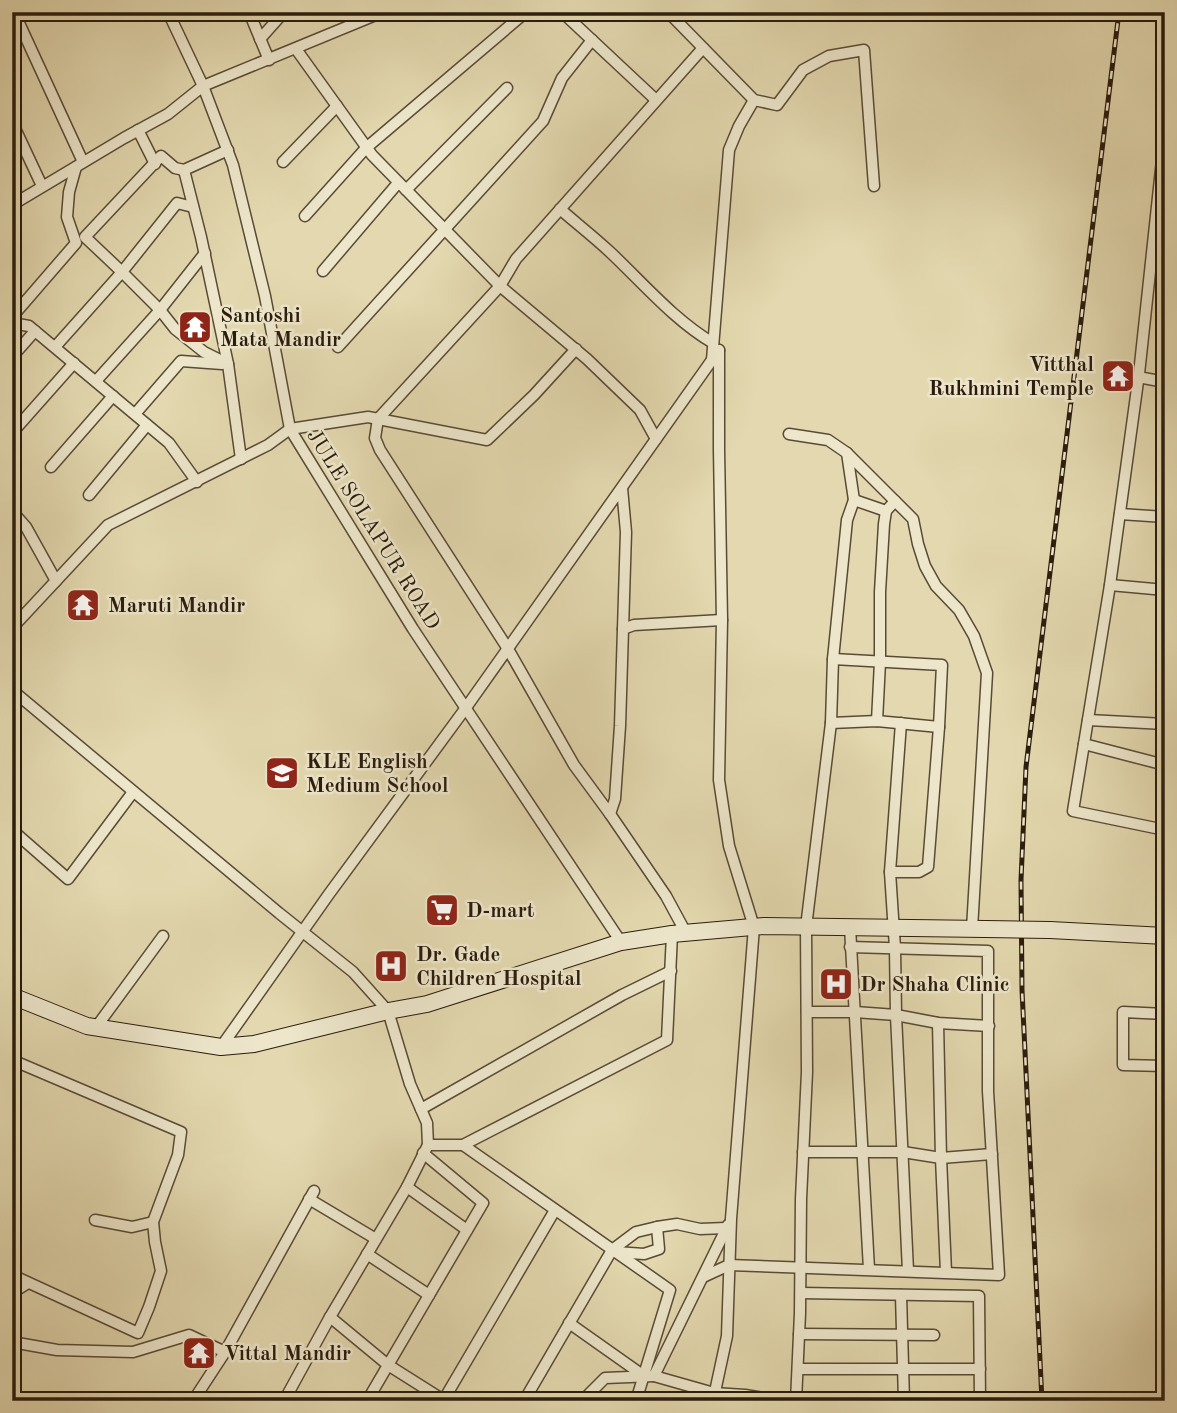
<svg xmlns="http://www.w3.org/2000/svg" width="1177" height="1413" viewBox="0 0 1177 1413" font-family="'Old Standard TT',serif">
	<rect width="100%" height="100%" fill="#e3d8af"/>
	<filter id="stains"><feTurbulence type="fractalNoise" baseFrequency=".00286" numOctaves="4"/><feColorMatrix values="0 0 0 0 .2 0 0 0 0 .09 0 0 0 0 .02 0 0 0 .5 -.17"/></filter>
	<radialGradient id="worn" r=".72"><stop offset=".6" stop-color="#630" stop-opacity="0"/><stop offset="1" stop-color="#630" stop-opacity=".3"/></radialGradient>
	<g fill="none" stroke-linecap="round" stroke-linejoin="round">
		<g stroke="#584b36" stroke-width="13">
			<g id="street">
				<path d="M14,12L83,162"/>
				<path d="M168,12L203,86L233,165L265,296L290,429L413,629L621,942"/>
				<path d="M249,12L269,60"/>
				<path d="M562,12L656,100"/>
				<path d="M668,12L754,100L777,105L803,70L829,56L864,50L874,186"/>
				<path d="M260,39L284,12"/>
				<path d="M296,49L372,155L500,286L587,359L640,410L656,439"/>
				<path d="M12,122L42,186"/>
				<path d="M138,130L155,164"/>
				<path d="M1165,132L1139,374L1110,585L1073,811L1165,830"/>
				<path d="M228,150L184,170L201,237L228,364L241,459"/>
				<path d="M283,162L337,106"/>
				<path d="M184,170L175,168L161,156L85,237L122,272L160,310L175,329L204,352L228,364"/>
				<path d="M406,190L507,88"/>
				<path d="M12,205L124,138L168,114L203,86L383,12"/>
				<path d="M560,209C576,223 594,237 610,252C643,283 674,320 713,343"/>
				<path d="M305,216L366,148L526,12"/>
				<path d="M323,271L398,183"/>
				<path d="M12,317L76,243L67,217L69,192L76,167"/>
				<path d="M12,323L29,326L169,443L197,482"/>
				<path d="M55,347L122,272L177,203L193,207"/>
				<path d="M338,347L543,121L562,78L592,40"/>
				<path d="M12,357L35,331"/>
				<path d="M712,360L729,150L739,126L754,100"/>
				<path d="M1138,377L1165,382"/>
				<path d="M96,381L160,310L205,253"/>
				<path d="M135,414L181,361L222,364"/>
				<path d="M12,433L74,363"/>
				<path d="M789,434L828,440L847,453L895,501"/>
				<path d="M51,467L113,396"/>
				<path d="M89,495L147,425"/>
				<path d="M854,500L886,511"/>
				<path d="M12,511L26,527L56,581"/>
				<path d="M1120,514L1165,517"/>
				<path d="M1110,585L1165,590"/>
				<path d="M12,628L108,525L268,445L290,429L368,417L487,440L534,395L576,349"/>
				<path d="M623,629L634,625L722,620"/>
				<path d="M833,659L942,665L939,727L928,867L919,872H890"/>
				<path d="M12,690L279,913L353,972L388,1011L410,1084L427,1123L428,1145L407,1187L330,1317L284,1401"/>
				<path d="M1088,720L1165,724"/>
				<path d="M877,721L880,662V592L884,524L886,511L895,501L913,519L918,544L925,566L936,586L959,610L974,636L987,673L972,929"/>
				<path d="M831,723L877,721L939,727"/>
				<path d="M901,723L890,872L895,948L896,1015L938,1023L989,1026"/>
				<path d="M1084,744L1165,765"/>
				<path d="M610,814L615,799L620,726L626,532L622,488"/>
				<path d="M12,830L68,879L133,792"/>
				<path d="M850,927L869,1269"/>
				<path d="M686,933L666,896L610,814L574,765L508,649L380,450L375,438L378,419L500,286L516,259L703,48"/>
				<path d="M807,1012H855L896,1015L908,1271"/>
				<path d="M1165,1014L1123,1012V1065L1165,1066"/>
				<path d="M938,1023L941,1158L946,1272"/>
				<path d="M97,1026L163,936"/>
				<path d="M221,1047L329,894L465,709L719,350"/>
				<path d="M12,1060L181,1132L178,1155L153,1222L155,1242L161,1271L149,1307L138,1333L12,1275"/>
				<path d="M421,1109L622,995L671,971"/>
				<path d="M428,1145H463L667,1040L672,934"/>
				<path d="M463,1145L670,1290L636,1401"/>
				<path d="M803,1152H903L941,1158L992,1154"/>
				<path d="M407,1187L467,1230"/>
				<path d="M309,1199L376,1239"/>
				<path d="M95,1220L132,1227L153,1222"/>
				<path d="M616,1252L644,1254L659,1249L657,1227"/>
				<path d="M367,1254L429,1295"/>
				<path d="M703,1277L729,1265L999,1275L988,1091V951L850,947"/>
				<path d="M12,1293L28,1283"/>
				<path d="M801,1293L979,1296L980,1401"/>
				<path d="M901,1295L904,1401"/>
				<path d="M330,1317L388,1365L445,1401"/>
				<path d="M569,1323L644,1376"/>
				<path d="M799,1334L934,1335"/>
				<path d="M12,1342L57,1350L133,1352L189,1335L225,1352"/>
				<path d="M798,1369H980"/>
				<path d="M654,1376L714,1393L745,1395L782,1401"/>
				<path d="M193,1401L225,1352L314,1191"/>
				<path d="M367,1401L483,1203L423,1153"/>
				<path d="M443,1401L555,1210"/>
				<path d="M524,1401L612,1250L636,1232L657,1227L677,1224L700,1229L726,1228"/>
				<path d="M582,1401L605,1378L654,1376L728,1225"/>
				<path d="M713,1401L727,1336L731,1219L754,927L729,846L719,780L722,620L719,450V350"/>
				<path d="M796,1401L800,1313L801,1199L807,1072L806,927L831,723L833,659L847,520L854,500L847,453"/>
			</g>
		</g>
		<g stroke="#2a1c0d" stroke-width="18">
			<g id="secondary">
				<path d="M1050,930L1165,936"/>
				<path d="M12,996L87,1026L221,1047L254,1044L388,1011L427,1004L621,942L672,934L764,926L985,929"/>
			</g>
		</g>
		<use href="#street" stroke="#ede6cb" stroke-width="10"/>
		<use href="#secondary" stroke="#ede6cb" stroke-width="16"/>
		<g stroke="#2a1c0d" stroke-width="5">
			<path id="rail" d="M1042,1401L1022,990L1021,880L1026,767L1119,12"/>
		</g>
		<use href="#rail" stroke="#ede6cb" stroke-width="2.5" stroke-dasharray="8" stroke-linecap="butt"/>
		<g stroke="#2a1c0d" stroke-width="18" stroke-linecap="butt">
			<path id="secondary-bridge" d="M985,929L1050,930"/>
		</g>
		<use href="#secondary-bridge" stroke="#ede6cb" stroke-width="16"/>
	</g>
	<defs>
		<g id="temple-square" transform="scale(1.75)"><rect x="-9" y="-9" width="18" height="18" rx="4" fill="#8f2418" stroke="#ede6cb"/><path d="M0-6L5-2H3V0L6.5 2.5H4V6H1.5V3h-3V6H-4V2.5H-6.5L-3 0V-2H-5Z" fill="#fff"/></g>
		<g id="university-square" transform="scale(1.75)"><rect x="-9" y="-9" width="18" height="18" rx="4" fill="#8f2418" stroke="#ede6cb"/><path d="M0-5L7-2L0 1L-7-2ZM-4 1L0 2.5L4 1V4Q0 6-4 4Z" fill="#fff"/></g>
		<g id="supermarket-square" transform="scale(1.75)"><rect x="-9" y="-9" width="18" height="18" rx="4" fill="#8f2418" stroke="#ede6cb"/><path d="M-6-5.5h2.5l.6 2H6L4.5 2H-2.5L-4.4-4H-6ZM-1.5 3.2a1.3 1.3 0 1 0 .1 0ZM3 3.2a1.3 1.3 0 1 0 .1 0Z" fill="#fff"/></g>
		<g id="hospital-square" transform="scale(1.75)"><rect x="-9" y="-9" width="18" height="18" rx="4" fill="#8f2418" stroke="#ede6cb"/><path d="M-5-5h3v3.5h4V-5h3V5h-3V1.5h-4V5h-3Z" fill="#fff"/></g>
	</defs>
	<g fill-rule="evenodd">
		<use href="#temple-square" x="195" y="327"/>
		<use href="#temple-square" x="1118" y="376"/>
		<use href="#temple-square" x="83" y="605"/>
		<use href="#university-square" x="282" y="773"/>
		<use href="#supermarket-square" x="442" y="910"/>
		<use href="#hospital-square" x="391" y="966"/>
		<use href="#hospital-square" x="836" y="984"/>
		<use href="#temple-square" x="199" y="1353"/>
	</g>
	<g text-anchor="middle" stroke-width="5" stroke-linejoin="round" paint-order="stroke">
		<g font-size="21" font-weight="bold" fill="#2a1c0d" stroke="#ede6cb" text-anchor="start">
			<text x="220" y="322">Santoshi<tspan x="220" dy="24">Mata Mandir</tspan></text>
			<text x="1094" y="371" text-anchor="end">Vitthal<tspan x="1094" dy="24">Rukhmini Temple</tspan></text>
			<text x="108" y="612">Maruti Mandir</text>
			<text x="306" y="768">KLE English<tspan x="306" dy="24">Medium School</tspan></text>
			<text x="466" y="917">D-mart</text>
			<text x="416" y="961">Dr. Gade<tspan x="416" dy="24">Children Hospital</tspan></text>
			<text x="860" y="991">Dr Shaha Clinic</text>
			<text x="224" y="1360">Vittal Mandir</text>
		</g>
		<g font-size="21" fill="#2a1c0d" stroke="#ede6cb">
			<text transform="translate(374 529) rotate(58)" y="7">JULE SOLAPUR ROAD</text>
		</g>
	</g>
	<rect width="1177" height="1413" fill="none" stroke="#e3d8af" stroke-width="42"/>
	<rect x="14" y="14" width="1149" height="1385" fill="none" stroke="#2a1c0d" stroke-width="3.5"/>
	<rect x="21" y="21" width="1135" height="1371" fill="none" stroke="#2a1c0d" stroke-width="2"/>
	<rect width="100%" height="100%" filter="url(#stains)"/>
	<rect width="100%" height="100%" fill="url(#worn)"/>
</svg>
